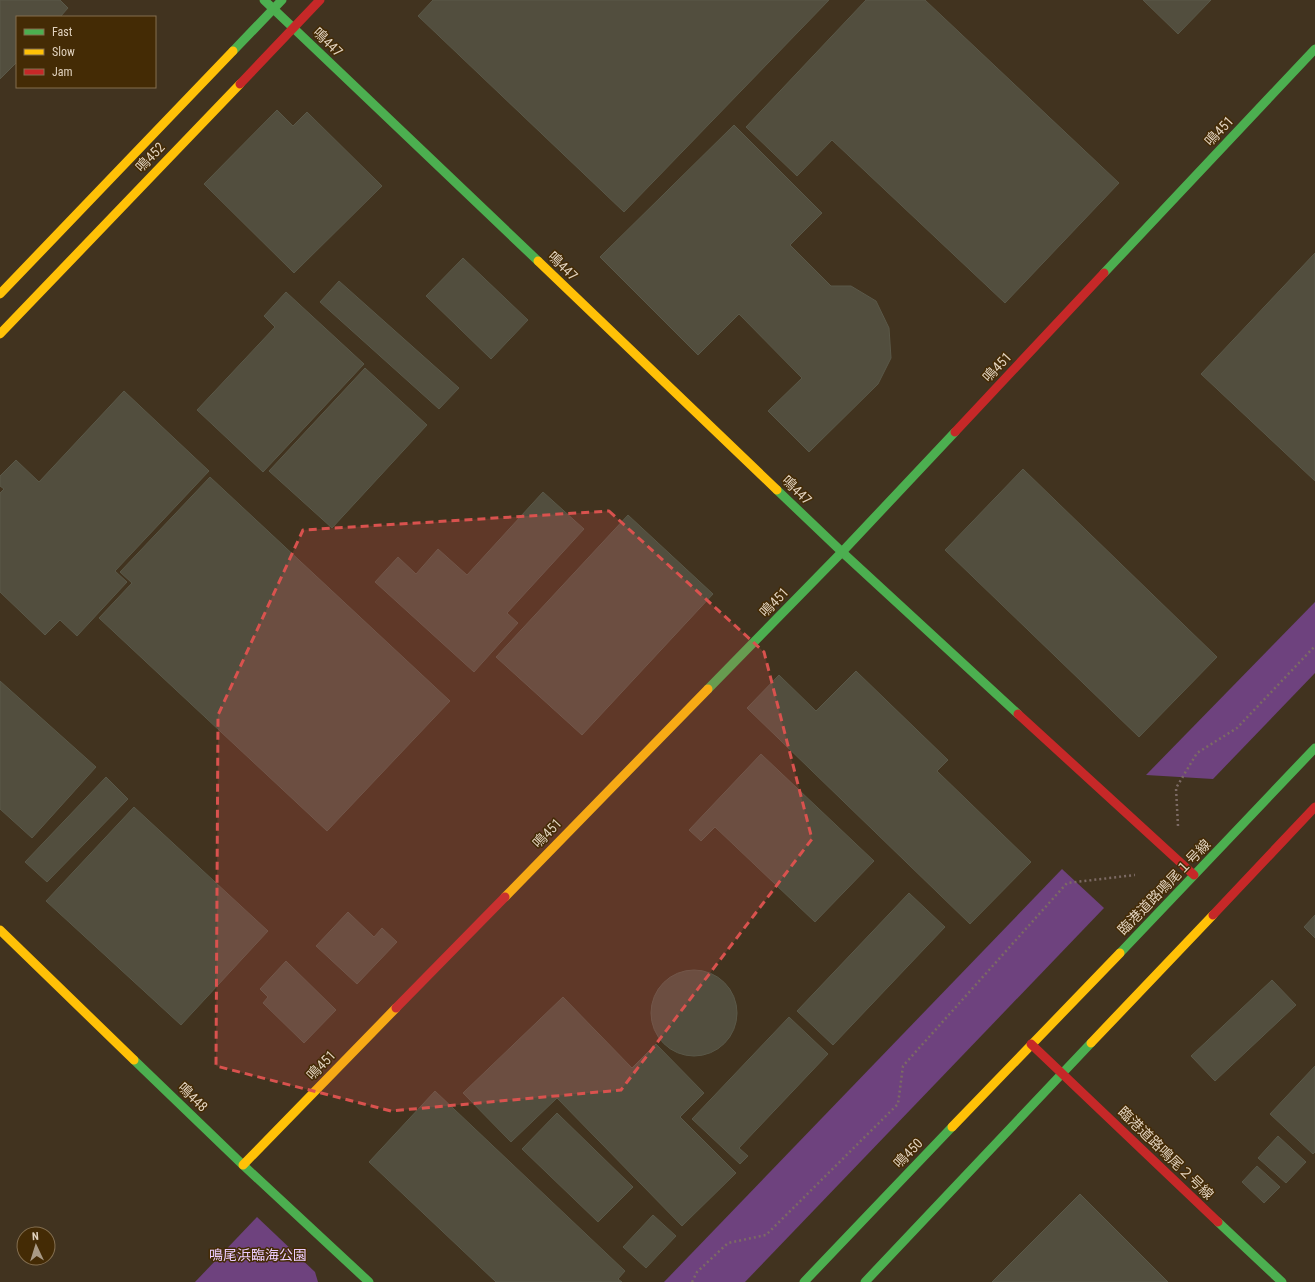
<svg xmlns="http://www.w3.org/2000/svg" width="1315" height="1282" viewBox="0 0 1315 1282" font-family="'Roboto Condensed','Noto Sans JP',sans-serif">
	<rect width="100%" height="100%" fill="#41331f"/>
	<g fill="#6e427e">
		<path d="M1315,602V673L1213,779L1146,775Z"/>
		<path d="M1062,869L1104,908L745,1282H664Z"/>
		<path d="M257,1217L315,1272L318,1282H195Z"/>
	</g>
	<g fill="#524e3e" stroke="#5a5848">
		<path d="M0,0H60L68,8L60,17H17V62L0,79Z"/>
		<path d="M433,0H829L624,212L418,16Z"/>
		<path d="M866,0H925L1119,183L1005,303L832,140L797,176L746,127Z"/>
		<path d="M1143,0H1211L1178,34Z"/>
		<path d="M277,110L293,126L307,112L382,186L294,273L204,184Z"/>
		<path d="M734,125L822,213L790,245L831,286H851L876,301L889,328L891,358L878,384L809,452L768,411L802,378L739,314L698,355L600,257Z"/>
		<path d="M1315,253V481L1201,374Z"/>
		<path d="M463,258L528,320L491,359L426,296Z"/>
		<path d="M339,281L459,388L439,409L320,302Z"/>
		<path d="M286,292L364,364L263,472L197,410L275,327L264,316Z"/>
		<path d="M365,368L427,425L332,528L269,471Z"/>
		<path d="M124,391L209,471L115,571L127,582L77,636L60,620L45,635L0,592V493L4,489L0,486V476L16,460L39,482Z"/>
		<path d="M1023,469L1217,657L1139,737L945,550Z"/>
		<path d="M210,477L450,701L327,831L99,618L132,583L120,572Z"/>
		<path d="M543,492L584,529L507,613L518,623L474,672L375,582L398,557L416,574L438,549L467,575Z"/>
		<path d="M628,515L713,594L582,735L496,657Z"/>
		<path d="M856,671L948,760L937,771L1031,862L970,924L747,708L779,675L816,711Z"/>
		<path d="M0,681L96,767L32,838L0,809Z"/>
		<path d="M761,754L874,861L815,922L715,827L701,841L689,830Z"/>
		<path d="M106,777L128,799L47,882L25,862Z"/>
		<path d="M134,807L268,931L181,1025L46,901Z"/>
		<path d="M909,893L945,927L833,1045L797,1011Z"/>
		<path d="M348,912L374,937L382,928L397,942L357,984L316,946Z"/>
		<path d="M1315,915V938L1304,927Z"/>
		<path d="M286,961L336,1010L304,1043L263,1003L268,997L260,989Z"/>
		<circle cx="694" cy="1013" r="43"/>
		<path d="M1272,980L1296,1005L1215,1081L1191,1056Z"/>
		<path d="M563,997L632,1068L656,1044L704,1093L680,1117L736,1173L682,1226L557,1098L511,1142L463,1093Z"/>
		<path d="M789,1017L828,1054L739,1148L748,1156L740,1164L692,1119Z"/>
		<path d="M1315,1066V1152L1313,1154L1270,1114Z"/>
		<path d="M435,1091L625,1271L618,1279L622,1282H496L369,1162Z"/>
		<path d="M557,1113L633,1187L598,1222L522,1149Z"/>
		<path d="M1278,1136L1306,1162L1286,1183L1258,1158Z"/>
		<path d="M1257,1166L1280,1187L1264,1203L1242,1182Z"/>
		<path d="M1080,1194L1168,1282H992Z"/>
		<path d="M653,1215L676,1236L646,1268L623,1247Z"/>
	</g>
	<g fill="none" stroke-linecap="round" stroke-linejoin="round">
		<g stroke="#7c6a64" stroke-width="2.5" stroke-dasharray="2 3" stroke-linecap="butt">
			<path d="M1178,826L1176,788L1197,753L1237,728L1315,646"/>
			<path d="M692,1282L697,1272L728,1243L766,1235L898,1104L903,1066L1067,883L1135,875"/>
		</g>
		<g stroke="#4caf50" stroke-width="9">
			<path d="M264,0L538,261"/>
			<path d="M233,51L282,0"/>
			<path d="M1104,273L1315,49"/>
			<path d="M777,490L842,552L1018,714"/>
			<path d="M708,689L842,552L955,432"/>
			<path d="M1120,953L1315,748"/>
			<path d="M134,1060L243,1165L369,1282"/>
			<path d="M1218,1222L1282,1282"/>
			<path d="M804,1282L952,1127"/>
			<path d="M865,1282L1091,1043"/>
		</g>
		<g stroke="#ffc107" stroke-width="9">
			<path d="M538,261L777,490"/>
			<path d="M0,294L233,51"/>
			<path d="M0,334L240,84"/>
			<path d="M505,897L708,689"/>
			<path d="M0,930L134,1060"/>
			<path d="M1091,1043L1213,915"/>
			<path d="M952,1127L1120,953"/>
			<path d="M243,1165L396,1008"/>
		</g>
		<g stroke="#c62828" stroke-width="9">
			<path d="M240,84L320,0"/>
			<path d="M955,432L1104,273"/>
			<path d="M1018,714L1194,875"/>
			<path d="M1213,915L1315,807"/>
			<path d="M396,1008L505,897"/>
			<path d="M1031,1044L1218,1222"/>
		</g>
	</g>
	<path fill="#d9524e" fill-opacity="0.2" stroke="#d9524e" stroke-width="3" stroke-dasharray="8 5" stroke-linejoin="round" d="M609,511L764,652L812,839L621,1090L391,1111L216,1066L218,715L303,530Z"/>
	<g text-anchor="middle" stroke-width="3" stroke-linejoin="round" paint-order="stroke">
		<g font-size="14" fill="#e1d2be" stroke="#442b05">
			<text transform="translate(328 42) rotate(44)" y="5">鳴447</text>
			<text transform="translate(1219 131) rotate(-47)" y="5">鳴451</text>
			<text transform="translate(150 157) rotate(-46)" y="5">鳴452</text>
			<text transform="translate(563 266) rotate(44)" y="5">鳴447</text>
			<text transform="translate(997 367) rotate(-47)" y="5">鳴451</text>
			<text transform="translate(797 490) rotate(44)" y="5">鳴447</text>
			<text transform="translate(774 602) rotate(-46)" y="5">鳴451</text>
			<text transform="translate(547 833) rotate(-46)" y="5">鳴451</text>
			<text transform="translate(1164 887) rotate(-46)" y="5">臨港道路鳴尾１号線</text>
			<text transform="translate(321 1065) rotate(-46)" y="5">鳴451</text>
			<text transform="translate(193 1097) rotate(44)" y="5">鳴448</text>
			<text transform="translate(908 1153) rotate(-46)" y="5">鳴450</text>
			<text transform="translate(1166 1153) rotate(44)" y="5">臨港道路鳴尾２号線</text>
		</g>
		<g font-size="14" fill="#ecccfe" stroke="#442b05">
			<text x="258" y="1260">鳴尾浜臨海公園</text>
		</g>
	</g>
	<rect x="16" y="16" width="140" height="72" fill="#442b05" stroke="#836e4f"/>
	<rect x="24" y="29" width="20" height="6" fill="#4caf50" stroke="#836e4f"/>
	<text x="52" y="36" font-size="12" fill="#e1d2be">Fast</text>
	<rect x="24" y="49" width="20" height="6" fill="#ffc107" stroke="#836e4f"/>
	<text x="52" y="56" font-size="12" fill="#e1d2be">Slow</text>
	<rect x="24" y="69" width="20" height="6" fill="#c62828" stroke="#836e4f"/>
	<text x="52" y="76" font-size="12" fill="#e1d2be">Jam</text>
	<g transform="translate(36 1246) rotate(356)"><circle r="19" fill="#442b05" stroke="#836e4f"/>
	<path d="M0-3L7 15L0 10L-7 15Z" fill="#a99a86"/>
	<text y="-6" font-size="11" font-weight="bold" text-anchor="middle" fill="#e1d2be">N</text>
	</g>
</svg>
